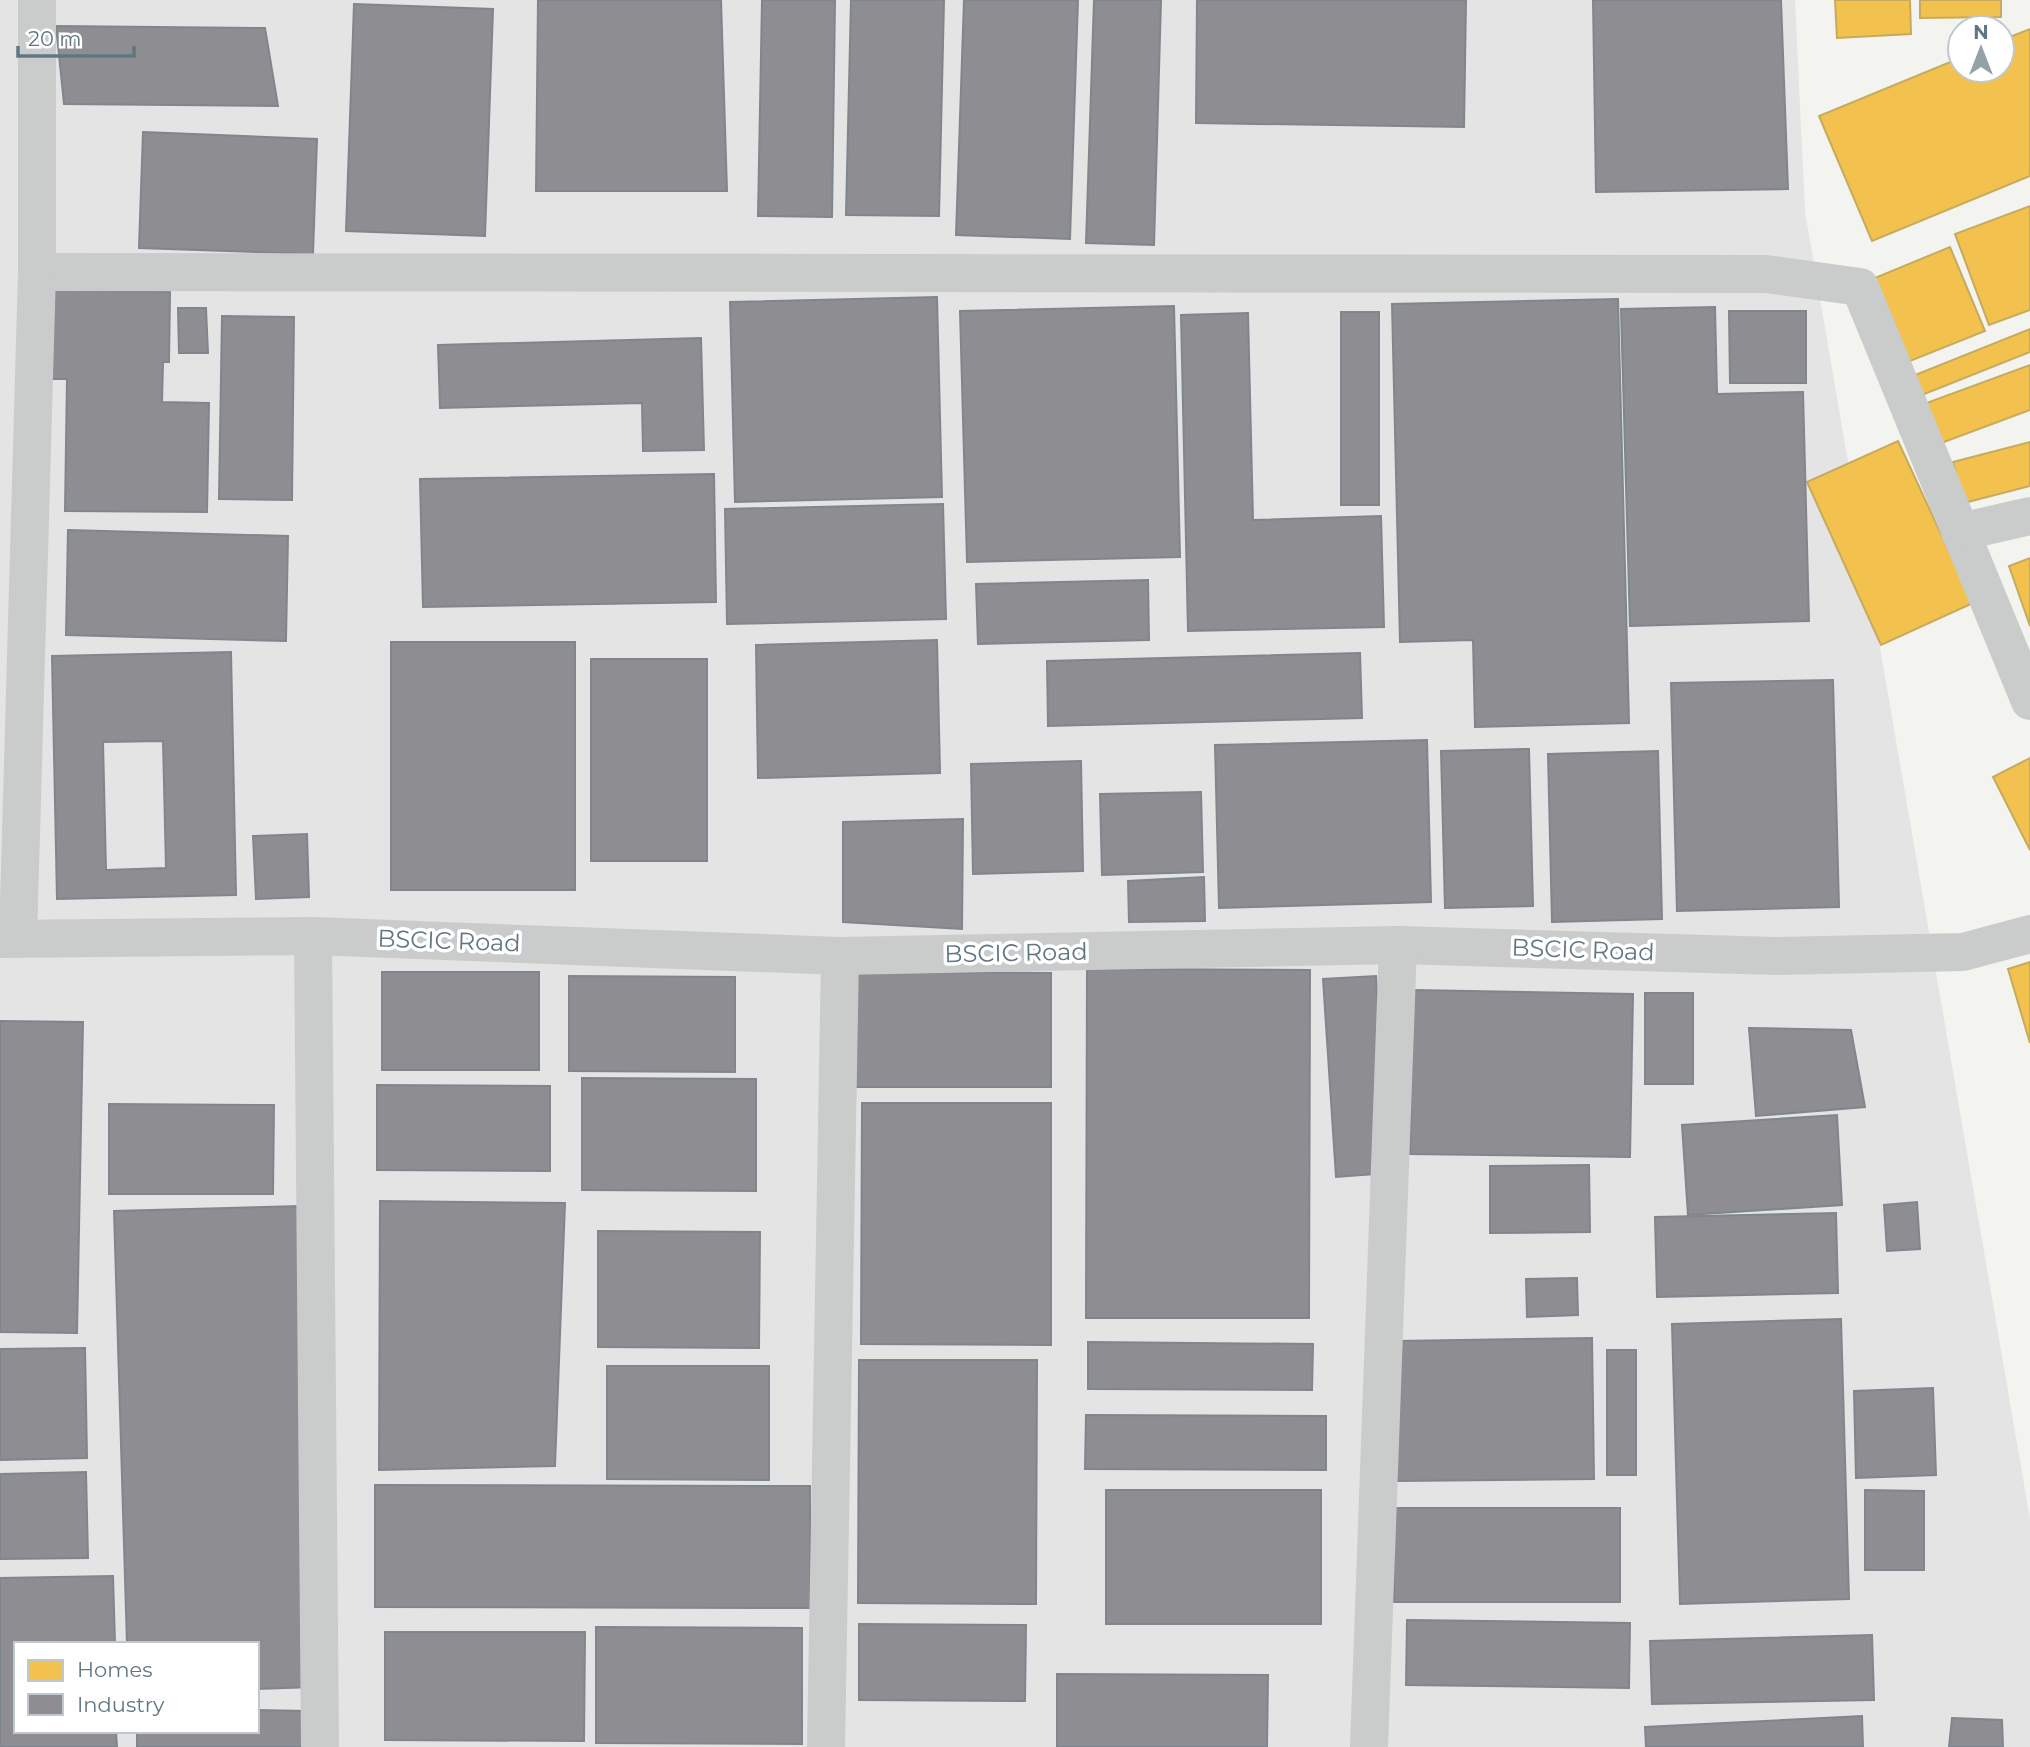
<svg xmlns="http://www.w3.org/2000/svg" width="2030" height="1747" viewBox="0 0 2030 1747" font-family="Montserrat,sans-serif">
	<rect width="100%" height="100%" fill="#f3f3f0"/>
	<path fill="#e3e4e3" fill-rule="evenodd" d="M0,0H1795L1805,212L2030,1519V1747H0ZM16,1644H257V1731H16Z"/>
	<g fill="#f2c14e" stroke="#c6ab5e" stroke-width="2">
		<path d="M1835,0H1910L1911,34L1837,38Z"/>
		<path d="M1920,0H2001V17L1920,18Z"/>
		<path d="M2030,29V176L1872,241L1819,116L1960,58V70H2002V40Z"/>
		<path d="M2030,206V310L1989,325L1955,234Z"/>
		<path d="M1950,247L1985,331L1905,363L1870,280Z"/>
		<path d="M2030,329V352L1917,397L1910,377Z"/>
		<path d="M2030,365V410L1936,445L1921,405Z"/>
		<path d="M1898,441L1973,603L1881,645L1807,482Z"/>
		<path d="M2030,442V486L1964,503L1953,462Z"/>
		<path d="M2030,558V626L2009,566Z"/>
		<path d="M2030,758V850L1993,777Z"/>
		<path d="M2030,962V1043L2008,969Z"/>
	</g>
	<g fill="#8d8d92" stroke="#80868e" stroke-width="2" fill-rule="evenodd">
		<path d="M538,0H721L727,191H536Z"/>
		<path d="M762,0H835L832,217L758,216Z"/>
		<path d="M851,0H944L939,216L846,215Z"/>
		<path d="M964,0H1078L1070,239L956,235Z"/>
		<path d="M1094,0H1161L1154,245L1086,243Z"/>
		<path d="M1197,0H1466L1464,127L1196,123Z"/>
		<path d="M1593,0H1781L1788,189L1596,192Z"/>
		<path d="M354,4L493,9L485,236L346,231Z"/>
		<path d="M56,26L265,28L278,106L64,104Z"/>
		<path d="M143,132L317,139L313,254L139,248Z"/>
		<path d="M46,290L170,292L169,362H163L162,402L209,403L207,512L65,511L67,379H44Z"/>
		<path d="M937,297L942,497L735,502L730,302Z"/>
		<path d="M1618,299L1629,723L1475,727L1473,640L1400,642L1392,304Z"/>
		<path d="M1174,306L1180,557L967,562L960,311Z"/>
		<path d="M1715,307L1717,394L1803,392L1809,621L1630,626L1621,309Z"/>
		<path d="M178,308H206L208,353H179Z"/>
		<path d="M1729,311H1806V383H1730Z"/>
		<rect x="1341" y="312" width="38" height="193"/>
		<path d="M1248,313L1253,520L1381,516L1384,627L1188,631L1181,315Z"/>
		<path d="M222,316L294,317L292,500L219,499Z"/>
		<path d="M701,338L704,450L643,451L642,403L440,408L438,345Z"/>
		<path d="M714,474L716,602L423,607L420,479Z"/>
		<path d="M943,504L946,619L727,624L725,509Z"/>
		<path d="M68,530L288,536L286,641L66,635Z"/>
		<path d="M1148,580L1149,640L978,644L976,584Z"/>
		<path d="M937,640L940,773L758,778L756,645Z"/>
		<rect x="391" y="642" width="184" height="248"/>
		<path d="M231,652L236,895L57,899L52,656ZM163,741L166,868L106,870L103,742Z"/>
		<path d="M1360,653L1362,718L1048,726L1047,661Z"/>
		<rect x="591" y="659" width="116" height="202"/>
		<path d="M1833,680L1839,907L1677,911L1671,683Z"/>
		<path d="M1427,740L1431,902L1219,908L1215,745Z"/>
		<path d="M1529,749L1533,906L1445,908L1441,751Z"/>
		<path d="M1658,751L1662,919L1552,922L1548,754Z"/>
		<path d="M1081,761L1083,871L973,874L971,764Z"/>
		<path d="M1201,792L1203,872L1102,875L1100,794Z"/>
		<path d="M963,819L962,929L843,922V822Z"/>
		<path d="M307,834L309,897L256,899L253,836Z"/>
		<path d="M1204,877L1205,921L1129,922L1128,881Z"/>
		<path d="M1087,969L1310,970L1309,1318H1086Z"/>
		<rect x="382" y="972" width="157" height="98"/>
		<path d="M851,972L1051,973V1087H850Z"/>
		<path d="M569,976L735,977V1072L569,1071Z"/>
		<path d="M1376,976L1388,1173L1336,1177L1323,979Z"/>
		<path d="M1413,990L1633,994L1630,1157L1410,1154Z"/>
		<rect x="1645" y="993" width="48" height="91"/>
		<path d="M0,1021L83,1022L77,1333L0,1332Z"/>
		<path d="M1749,1028L1851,1030L1865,1107L1756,1116Z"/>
		<path d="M582,1078L756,1079V1191L582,1190Z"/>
		<path d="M377,1085L550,1086V1171L377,1170Z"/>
		<path d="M862,1103H1051V1345L861,1344Z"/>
		<path d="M109,1104L274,1105L273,1194H109Z"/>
		<path d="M1837,1115L1842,1205L1688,1215L1682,1125Z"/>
		<path d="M1589,1165L1590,1232L1490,1233V1166Z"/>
		<path d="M380,1201L565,1203L555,1466L379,1470Z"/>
		<path d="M1917,1202L1920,1249L1887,1251L1884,1205Z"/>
		<path d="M300,1206L314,1687L257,1689V1644H127L114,1211Z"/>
		<path d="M1836,1213L1838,1293L1657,1297L1655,1217Z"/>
		<path d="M598,1231L760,1232L759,1348L598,1347Z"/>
		<path d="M1577,1278L1578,1315L1527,1317L1526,1279Z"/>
		<path d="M1841,1319L1849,1599L1680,1604L1672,1324Z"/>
		<path d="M1592,1338L1594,1479L1397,1481L1396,1341Z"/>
		<path d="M1088,1342L1313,1344L1312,1390L1088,1389Z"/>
		<path d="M85,1348L87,1458L0,1460V1349Z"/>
		<rect x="1607" y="1350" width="29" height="125"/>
		<path d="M859,1360H1037L1036,1604L858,1603Z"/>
		<path d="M607,1366H769V1480L607,1479Z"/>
		<path d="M1933,1388L1936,1475L1856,1478L1854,1391Z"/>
		<path d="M1086,1415L1326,1416V1470L1085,1469Z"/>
		<path d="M86,1472L88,1558L0,1559V1474Z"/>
		<path d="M375,1485L810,1486V1608L375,1607Z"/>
		<rect x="1106" y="1490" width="215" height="134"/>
		<path d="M1865,1490L1924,1491V1570H1865Z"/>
		<rect x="1394" y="1508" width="226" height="94"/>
		<path d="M113,1576L115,1644H16V1731H116L117,1747H0V1578Z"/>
		<path d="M1407,1620L1630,1623L1629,1688L1406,1685Z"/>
		<path d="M859,1624L1026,1625L1025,1701L859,1700Z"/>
		<path d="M596,1627L802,1628V1744L596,1743Z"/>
		<path d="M385,1632H585L584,1741L385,1740Z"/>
		<path d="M1872,1635L1874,1700L1652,1704L1650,1641Z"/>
		<path d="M1057,1674L1268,1675L1267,1747H1057Z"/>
		<path d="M257,1710L305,1711V1747H137V1731H257Z"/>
		<path d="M1862,1716L1863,1747H1646L1645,1727Z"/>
		<path d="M1952,1718L2002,1720L2003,1747H1949Z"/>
	</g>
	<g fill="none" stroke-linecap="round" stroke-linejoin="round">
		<g stroke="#cacccc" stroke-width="38">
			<path d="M37,272L1766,274L1860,287L2030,701"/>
			<path d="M1960,532L2030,516"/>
			<path d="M313,936L320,1747"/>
			<path d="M18,938L37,272V0"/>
			<path d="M0,939L313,936L840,956L1398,945L1776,956L1963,952L2030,934"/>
			<path d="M826,1747L840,956"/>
			<path d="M1369,1747L1398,945"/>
		</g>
	</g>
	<g text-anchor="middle" stroke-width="7" stroke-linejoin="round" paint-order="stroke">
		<g font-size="24" fill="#607783" stroke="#fff">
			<text transform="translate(449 941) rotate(2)" y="8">BSCIC Road</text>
			<text transform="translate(1583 950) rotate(2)" y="8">BSCIC Road</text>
			<text transform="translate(1016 953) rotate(-1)" y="8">BSCIC Road</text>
		</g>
	</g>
	<rect x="14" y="1642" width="245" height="91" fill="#ffffff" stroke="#bfc9cd" stroke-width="2"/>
	<rect x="28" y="1660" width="35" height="21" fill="#f2c14e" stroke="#bfc9cd" stroke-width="2"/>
	<text x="77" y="1677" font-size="21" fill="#607783">Homes</text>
	<rect x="28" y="1694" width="35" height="21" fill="#8d8d92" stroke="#bfc9cd" stroke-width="2"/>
	<text x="77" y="1712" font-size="21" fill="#607783">Industry</text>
	<g transform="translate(1981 49)"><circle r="33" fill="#ffffff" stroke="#bfc9cd" stroke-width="2"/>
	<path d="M0-5L12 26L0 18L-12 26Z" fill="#93a2a9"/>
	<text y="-10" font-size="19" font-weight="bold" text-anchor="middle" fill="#607783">N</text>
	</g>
	<path d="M18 46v10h116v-10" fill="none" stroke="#607783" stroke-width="3.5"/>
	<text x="28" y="46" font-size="21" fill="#607783" stroke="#ffffff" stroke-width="5" paint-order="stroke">20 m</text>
</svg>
